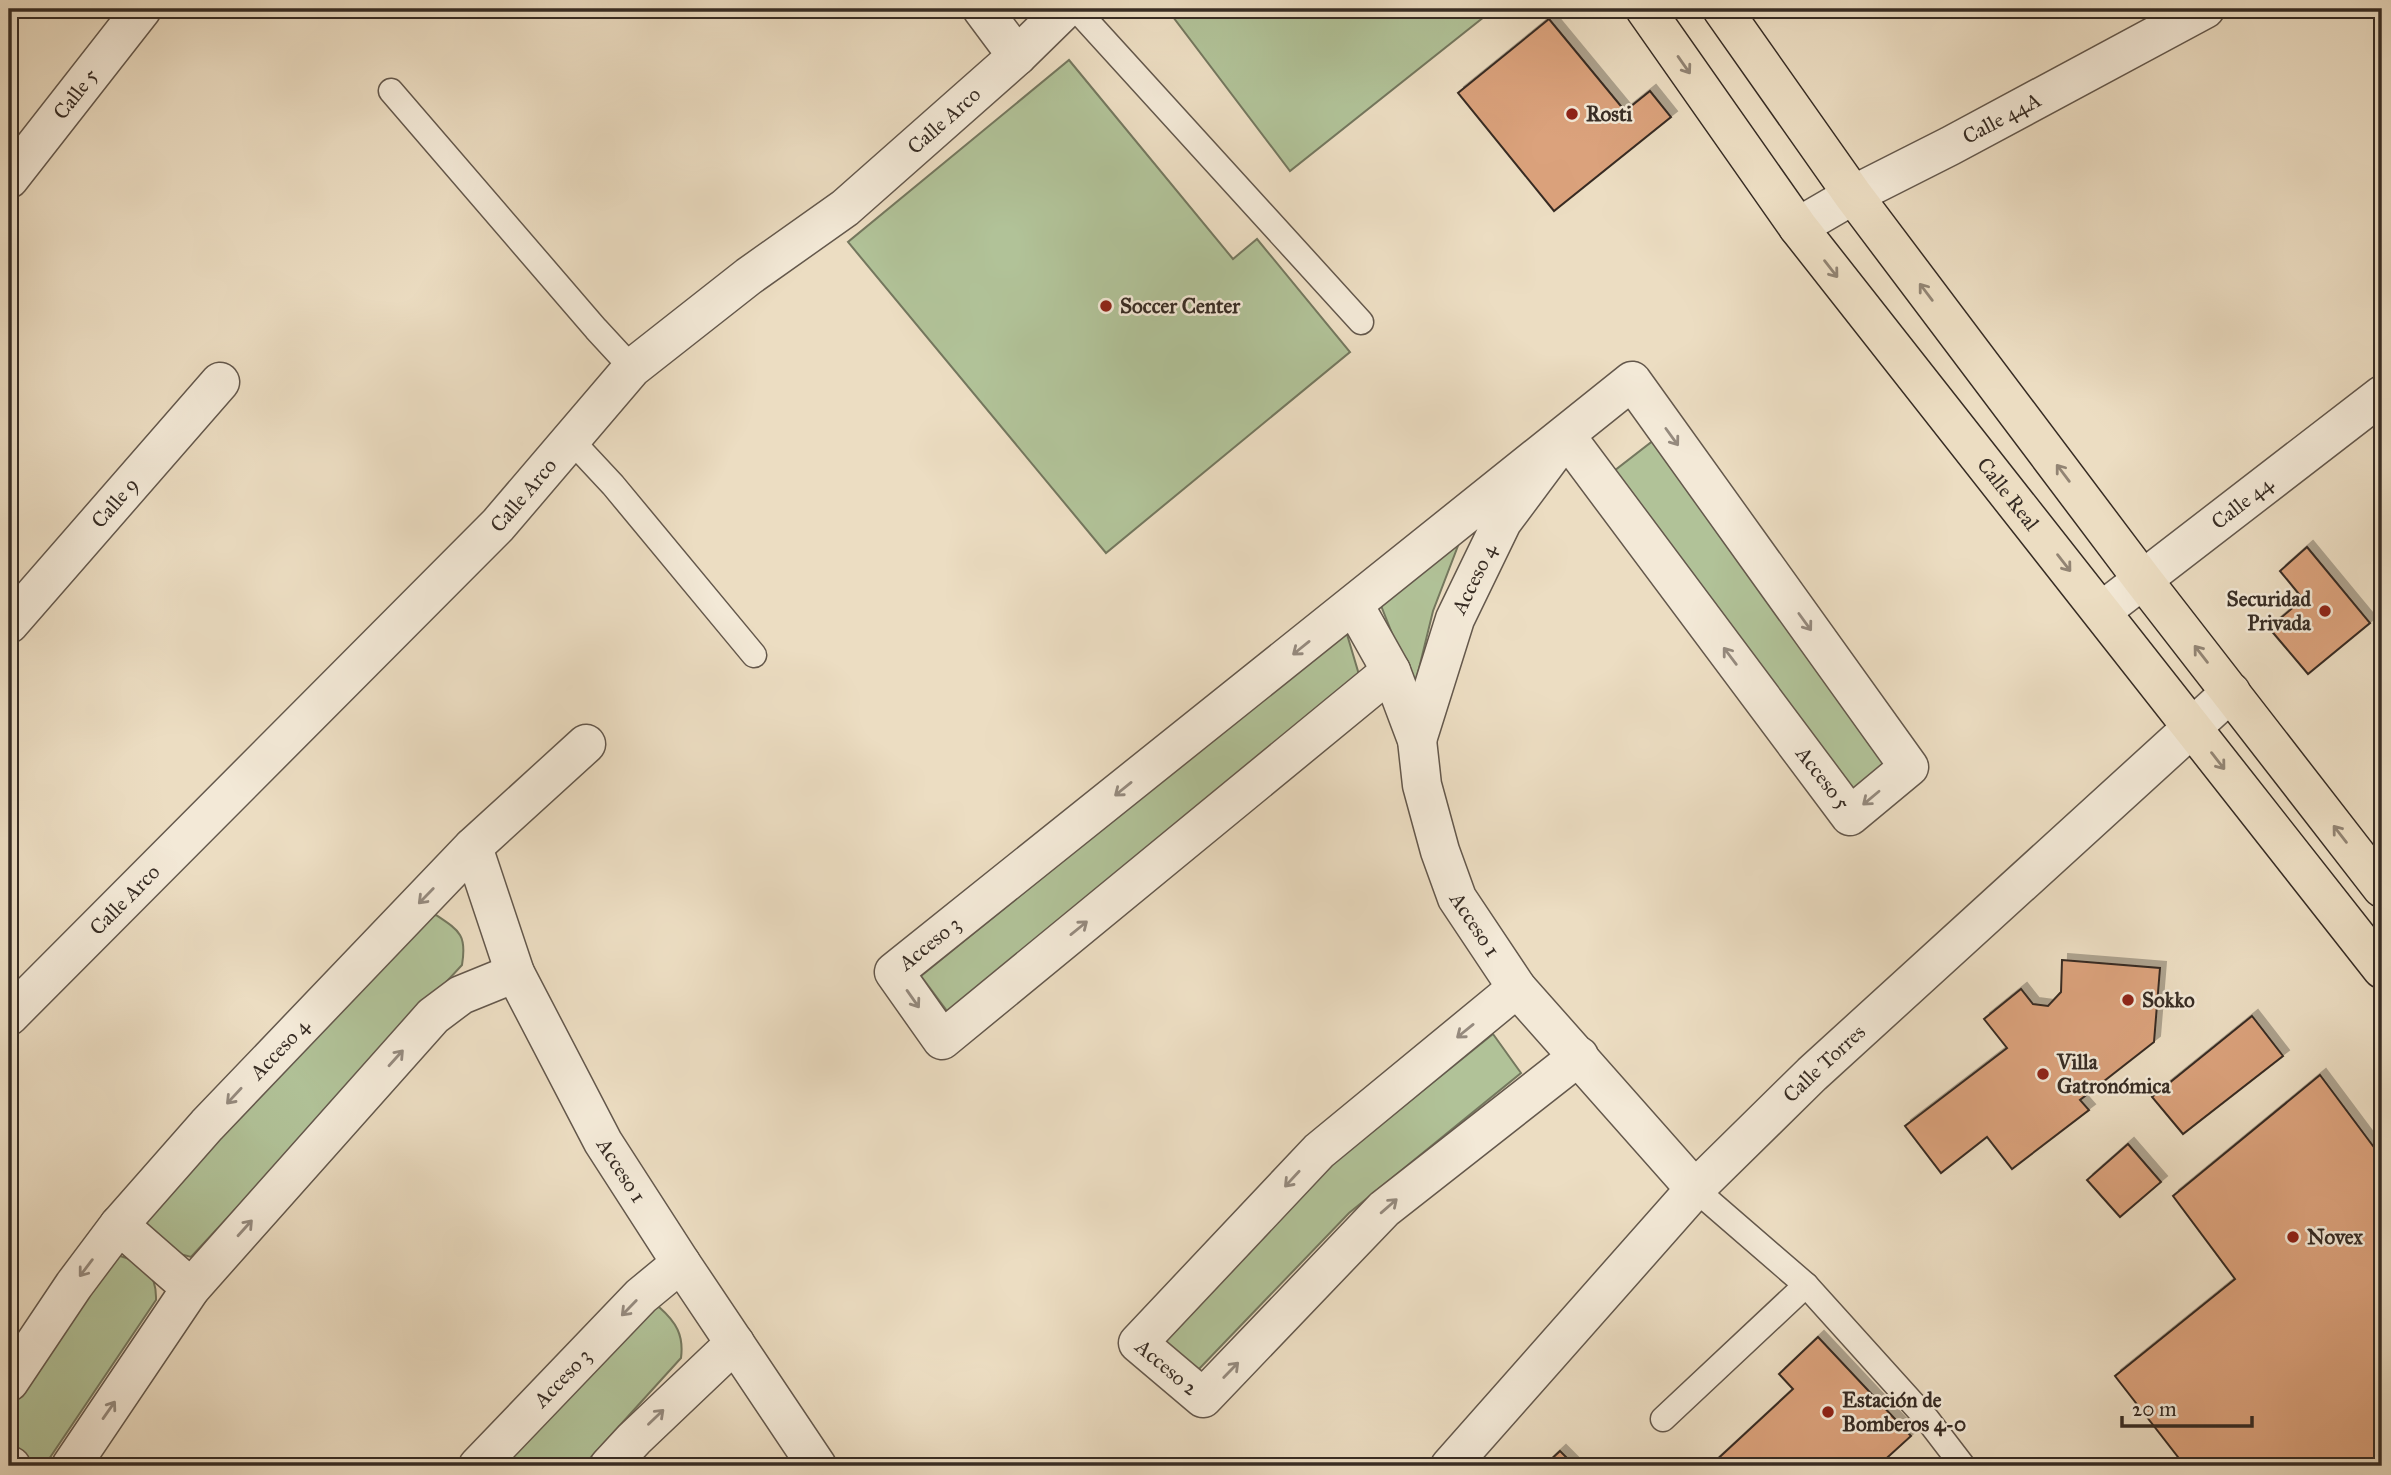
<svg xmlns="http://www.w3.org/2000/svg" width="2391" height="1475" viewBox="0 0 2391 1475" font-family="'IM FELL Great Primer',serif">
	<defs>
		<filter id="shadow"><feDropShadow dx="6" dy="-6" stdDeviation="0" flood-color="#0004"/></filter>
	</defs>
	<rect width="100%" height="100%" fill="#ecddc2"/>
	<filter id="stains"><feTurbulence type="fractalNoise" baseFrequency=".00286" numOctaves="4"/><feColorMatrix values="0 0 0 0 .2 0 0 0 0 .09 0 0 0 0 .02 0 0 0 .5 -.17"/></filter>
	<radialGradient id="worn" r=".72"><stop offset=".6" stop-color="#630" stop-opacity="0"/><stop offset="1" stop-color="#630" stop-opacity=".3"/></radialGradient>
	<g fill="#b1c298" stroke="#74775e" stroke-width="2">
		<path d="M1167,9H1494L1290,171Z"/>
		<path d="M1069,60L1233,259L1257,239L1350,352L1106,553L848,242Z"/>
		<path d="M1654,440L1888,759L1849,794L1614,471Z"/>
		<path d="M1461,538L1433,611L1414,689L1380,603Z"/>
		<path d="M1346,631L1360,678L950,1015L921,976Z"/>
		<path d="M436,915C460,931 467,935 462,965L191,1257L169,1251L144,1228V1212L416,920Z"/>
		<path d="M1493,1034L1521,1073L1349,1213L1198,1370L1162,1338L1323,1171Z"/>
		<path d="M117,1255C142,1262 157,1272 156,1300L49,1459L38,1466L22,1463L9,1455V1403L105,1261Z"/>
		<path d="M659,1307C676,1322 684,1335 681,1358L583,1466H490L643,1310Z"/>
	</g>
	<g fill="#dba27b" stroke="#372c24" stroke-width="2" filter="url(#shadow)">
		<path d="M1549,19L1625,111L1650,91L1671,117L1554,211L1458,93Z"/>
		<path d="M2307,547L2370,623L2308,674L2269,628L2303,599L2280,571Z"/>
		<path d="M2062,960L2160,968L2154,1042L2080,1100L2089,1110L2012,1169L1987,1137L1941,1173L1905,1126L2007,1048L1984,1019L2021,989L2033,1004L2048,1006L2061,992Z"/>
		<path d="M2252,1016L2283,1056L2183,1134L2152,1097Z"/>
		<path d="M2320,1075L2382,1158V1466H2185L2115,1376L2235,1279L2173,1196Z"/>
		<path d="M2128,1144L2161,1182L2120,1217L2087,1180Z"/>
		<path d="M1818,1337L1911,1436L1878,1466H1710L1793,1389L1779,1374Z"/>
		<path d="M1560,1451L1575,1466H1544Z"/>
	</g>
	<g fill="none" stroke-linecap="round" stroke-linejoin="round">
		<g stroke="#64584c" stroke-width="27">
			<g id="lane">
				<path d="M1076,9L1361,322"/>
				<path d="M391,91L596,329L632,368"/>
				<path d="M571,440L613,485L754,655"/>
				<path d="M1695,1189L1806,1285L1927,1419L1963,1466"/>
				<path d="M1663,1419L1806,1285"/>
			</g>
		</g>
		<g stroke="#64584c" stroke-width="41">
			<g id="street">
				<path d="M982,9L1017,56"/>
				<path id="s1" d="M9,179L142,9"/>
				<path id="s2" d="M1798,227L1853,195L1950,146L2205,9"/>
				<path id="s3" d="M1354,605L1391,671L1417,740L1422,785L1440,851L1457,898L1517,988L1695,1189"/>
				<path id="s4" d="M2102,611L2382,395"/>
				<path id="s5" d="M9,624L220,382"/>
				<path id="s6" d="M1391,671L942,1040L894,972L1632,381L1909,767L1850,816L1566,436L1502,522L1455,619L1417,740"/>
				<path id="s7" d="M473,847L515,973L603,1142L681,1263L817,1466"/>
				<path id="s8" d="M1517,988L1319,1151L1138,1343L1203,1398L1384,1209L1579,1056"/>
				<path id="s9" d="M9,1016L498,525L632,368L749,276L845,208L1017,56L1065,9"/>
				<path d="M119,1225L191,1288"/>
				<path id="s10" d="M9,1382L74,1285L119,1225L207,1125L473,847L586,744"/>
				<path d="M9,1465L11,1466"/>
				<path d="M71,1466L191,1288L433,1016L461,995L515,973"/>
				<path id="s11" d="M478,1466L641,1296L681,1263"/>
				<path d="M609,1466L634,1439L735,1343"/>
				<path id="s12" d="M1450,1466L1695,1189L1812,1074L2231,692"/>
			</g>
		</g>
		<g stroke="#372c24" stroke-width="41">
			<g id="primary">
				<path id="s13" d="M1645,9L1798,227L2382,969"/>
				<path d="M1722,9L1853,195L2143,580L2382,888"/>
			</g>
		</g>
		<use href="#lane" stroke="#f3e9d7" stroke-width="24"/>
		<use href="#street" stroke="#f3e9d7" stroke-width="38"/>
		<use href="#primary" stroke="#ecddc2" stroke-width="38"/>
	</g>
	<defs><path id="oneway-shaft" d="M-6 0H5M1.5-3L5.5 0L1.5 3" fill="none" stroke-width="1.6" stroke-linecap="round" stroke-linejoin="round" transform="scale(1.75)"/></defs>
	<g stroke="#928473">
		<use href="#oneway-shaft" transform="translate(1684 65) rotate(55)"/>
		<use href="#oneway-shaft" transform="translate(1831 269) rotate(52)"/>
		<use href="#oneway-shaft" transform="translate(1926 292) rotate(-127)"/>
		<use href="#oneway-shaft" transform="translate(2063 473) rotate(-127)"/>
		<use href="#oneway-shaft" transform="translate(2064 563) rotate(52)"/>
		<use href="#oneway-shaft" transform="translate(2201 654) rotate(-128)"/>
		<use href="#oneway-shaft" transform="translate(2218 761) rotate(52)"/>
		<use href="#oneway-shaft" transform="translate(2340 834) rotate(-128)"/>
	</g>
	<g stroke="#958a7e">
		<use href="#oneway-shaft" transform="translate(1672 437) rotate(54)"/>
		<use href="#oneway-shaft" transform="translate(1805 622) rotate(54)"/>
		<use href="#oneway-shaft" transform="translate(1301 648) rotate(141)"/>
		<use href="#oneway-shaft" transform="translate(1730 656) rotate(-127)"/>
		<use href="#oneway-shaft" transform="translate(1123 789) rotate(141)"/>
		<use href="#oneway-shaft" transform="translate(1871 798) rotate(140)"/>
		<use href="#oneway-shaft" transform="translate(426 896) rotate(134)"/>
		<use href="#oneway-shaft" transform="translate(1079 928) rotate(-39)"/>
		<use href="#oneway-shaft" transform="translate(913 999) rotate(55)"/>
		<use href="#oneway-shaft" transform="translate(1465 1031) rotate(141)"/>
		<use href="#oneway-shaft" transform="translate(396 1058) rotate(-48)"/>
		<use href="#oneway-shaft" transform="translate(234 1096) rotate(133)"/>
		<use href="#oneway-shaft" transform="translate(1292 1179) rotate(133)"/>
		<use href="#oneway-shaft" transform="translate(1389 1206) rotate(-41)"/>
		<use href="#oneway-shaft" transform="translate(245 1228) rotate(-48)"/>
		<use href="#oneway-shaft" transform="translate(86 1268) rotate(127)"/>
		<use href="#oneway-shaft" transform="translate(629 1308) rotate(134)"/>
		<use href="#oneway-shaft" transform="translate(1231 1370) rotate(-46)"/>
		<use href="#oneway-shaft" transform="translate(109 1410) rotate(-55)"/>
		<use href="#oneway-shaft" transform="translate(656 1417) rotate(-44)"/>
	</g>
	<g fill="#8f2418" stroke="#f3e9d7" stroke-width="2.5">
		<circle cx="1572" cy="114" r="7"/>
		<circle cx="1106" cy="306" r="7"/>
		<circle cx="2325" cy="611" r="7"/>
		<circle cx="2128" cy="1000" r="7"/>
		<circle cx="2043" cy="1074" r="7"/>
		<circle cx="2293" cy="1237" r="7"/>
		<circle cx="1828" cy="1412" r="7"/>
	</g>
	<g text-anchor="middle" stroke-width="5" stroke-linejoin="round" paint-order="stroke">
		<g font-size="21" fill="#372c24" stroke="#f3e9d7">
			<text dy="7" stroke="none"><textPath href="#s1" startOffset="108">Calle 5</textPath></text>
			<text dy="7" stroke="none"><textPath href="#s2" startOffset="231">Calle 44A</textPath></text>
			<text dy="7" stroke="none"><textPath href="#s9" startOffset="1298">Calle Arco</textPath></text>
			<text dy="7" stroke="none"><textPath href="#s13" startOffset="606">Calle Real</textPath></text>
			<text dy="7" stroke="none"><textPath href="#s9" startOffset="732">Calle Arco</textPath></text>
			<text dy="7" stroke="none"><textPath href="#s5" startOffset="161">Calle 9</textPath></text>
			<text dy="7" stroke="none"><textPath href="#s4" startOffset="177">Calle 44</textPath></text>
			<text transform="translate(1474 579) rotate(-64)" y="7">Acceso 4</text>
			<text transform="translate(1823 778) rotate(52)" y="7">Acceso 5</text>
			<text dy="7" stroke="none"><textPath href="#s9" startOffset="164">Calle Arco</textPath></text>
			<text dy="7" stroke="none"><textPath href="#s3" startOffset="345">Acceso 1</textPath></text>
			<text dy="7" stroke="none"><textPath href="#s6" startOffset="710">Acceso 3</textPath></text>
			<text dy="7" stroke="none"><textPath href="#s10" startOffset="430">Acceso 4</textPath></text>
			<text dy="7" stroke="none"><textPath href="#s12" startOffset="550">Calle Torres</textPath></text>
			<text dy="7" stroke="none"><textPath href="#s7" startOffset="357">Acceso 1</textPath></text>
			<text dy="7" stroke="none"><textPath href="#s8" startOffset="558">Acceso 2</textPath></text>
			<text dy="7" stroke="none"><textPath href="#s11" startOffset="122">Acceso 3</textPath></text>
		</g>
		<g font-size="21" font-weight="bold" fill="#372c24" stroke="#f3e9d7" text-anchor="start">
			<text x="1586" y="121">Rosti</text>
			<text x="1120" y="313">Soccer Center</text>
			<text x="2311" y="606" text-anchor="end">Securidad<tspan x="2311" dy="24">Privada</tspan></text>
			<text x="2142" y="1007">Sokko</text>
			<text x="2057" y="1069">Villa<tspan x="2057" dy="24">Gatronómica</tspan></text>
			<text x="2307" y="1244">Novex</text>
			<text x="1842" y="1407">Estación de<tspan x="1842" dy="24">Bomberos 4-0</tspan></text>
		</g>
	</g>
	<rect width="2391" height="1475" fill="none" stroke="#ecddc2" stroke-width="35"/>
	<rect x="10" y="10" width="2370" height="1454" fill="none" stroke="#372c24" stroke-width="3.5"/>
	<rect x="18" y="18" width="2356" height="1440" fill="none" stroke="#372c24" stroke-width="2"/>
	<path d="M2122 1416v10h130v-10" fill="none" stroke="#372c24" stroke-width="3.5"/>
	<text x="2132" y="1416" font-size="21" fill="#372c24" stroke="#f3e9d7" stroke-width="5" paint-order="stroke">20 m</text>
	<rect width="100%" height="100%" filter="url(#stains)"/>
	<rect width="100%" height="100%" fill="url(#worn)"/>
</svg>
